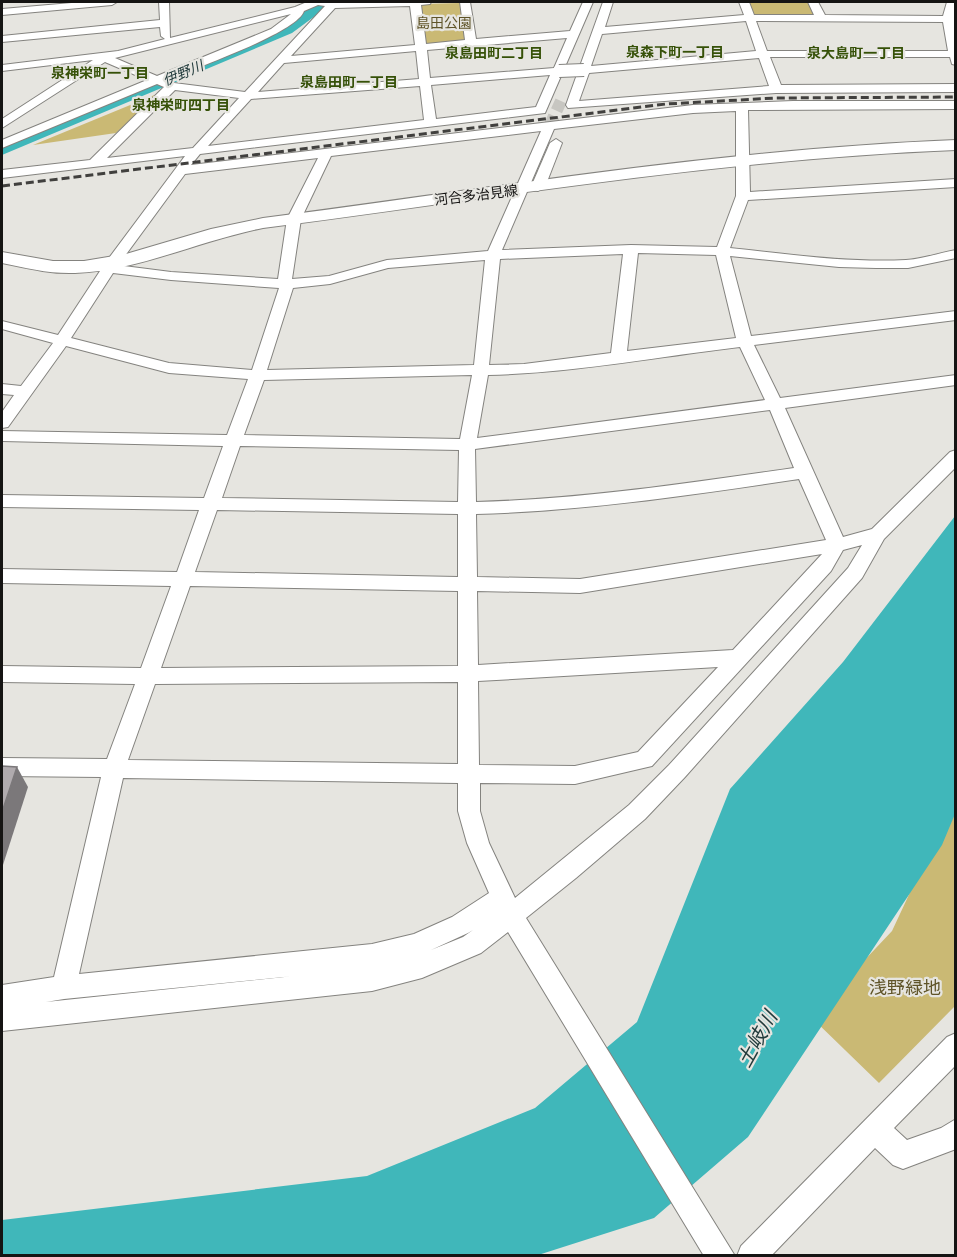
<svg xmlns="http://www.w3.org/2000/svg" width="957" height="1257" viewBox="0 0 957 1257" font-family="Arial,'Noto Sans JP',sans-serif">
	<rect width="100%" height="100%" fill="#e6e5e0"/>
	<g fill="#cab974">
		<path d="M748,2H810L816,16H753Z"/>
		<path d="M460,3L467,40L426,45L420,4Z"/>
		<path d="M163,91L116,133L33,145L157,94Z"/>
		<path d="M955,796V1006L879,1083L811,1017L892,931Z"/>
	</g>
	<path fill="#40b7ba" d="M955,516V814L942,845L748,1137L654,1218L535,1256L2,1255V1220L367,1176L535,1108L637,1022L730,789L843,662Z"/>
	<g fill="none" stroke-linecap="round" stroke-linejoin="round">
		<path fill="#40b7ba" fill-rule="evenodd" d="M315,2H334L292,33L2,155V142L280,25Z"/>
		<path stroke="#c7c6c1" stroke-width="12" stroke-dasharray="12 6" stroke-linecap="butt" d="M549,127L561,101"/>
		<g stroke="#84837f" stroke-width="2">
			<g id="minor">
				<path d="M83,2H117L112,5L2,15V9Z"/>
				<path d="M159,2H169L170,38L295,7L307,2H431L430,4L421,5L426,44L465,40L460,2H470L476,39L570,31L583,2H593L545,113L200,154L191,165L693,105L793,101H956V109L748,110L750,192L956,179V187L748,200L730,248C788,254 847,263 906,260C922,259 939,253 956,250V258L908,268H876L839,267L730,256L751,336L956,311V320L754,345L780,398L956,375V385L785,408L843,537L872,529L950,452L956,450V467L884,539L862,578L685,777L645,819L576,878L526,918L735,1256H704L508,932L481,953L422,978L372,991L2,1031V985L54,977L101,777L2,776V758L107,759L135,684L2,682V666L141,668L171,586L2,583V569L177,572L199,510L2,507V495L204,498L223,446L2,441V431L227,435L248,379L169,373L66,346L8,427L2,428V412L14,395L2,394V384L21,386L53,343L2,329V321L58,335L100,271L86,269L84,266L86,263L109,264L107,261L109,258L185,156L2,178V170L90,160L164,87L157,84L2,148V140L147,80L105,62L2,128V119L93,60L2,71V65L118,51L165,39L161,36L160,27L2,42V36L160,20ZM318,5L325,6L245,92L174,83L167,80C192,69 297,33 304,11ZM410,6L415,45L291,56L335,8ZM291,14L271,29L157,76L115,58ZM567,38L554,68L430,78L427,50ZM416,51L419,79L258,92L284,63ZM550,75L536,107L436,119L431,85ZM420,86L424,120L208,146L251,99ZM175,90L239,98L193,148L107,158ZM736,111V196L717,247L631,245L502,250L554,129L693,113ZM541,131L488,251L387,260L329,276L292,279L301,219L331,156ZM318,158L287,219L278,279L171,272L116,265L119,264L185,174ZM638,253L716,255L736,338L627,351ZM623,254L611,353L524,364L489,365L500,259ZM485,260L474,365L267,370L293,288L330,284L388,268ZM113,273L171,280L279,288L252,370L169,363L71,338ZM740,347L765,400L477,438L488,375C573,373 656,357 740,347ZM472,375L460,439L244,435L264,380ZM770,410L794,468C688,483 584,499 476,502L475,449ZM240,446L459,450L458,502L222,498ZM799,479L826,540L580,579L477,577L476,514C585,511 691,495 799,479ZM217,510L458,514V577L195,572ZM862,545L848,568L669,765L629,805L515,898L489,843L480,811V783L575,784L652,766L831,571L843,550ZM822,554L733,650L478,665L477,591L580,593ZM190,586L458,591V666L161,668ZM718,667L638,752L575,766L479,765L478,681ZM458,682V764L128,760L155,684ZM123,778L458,783V811L467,843L489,893L452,917L414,934L372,944L79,974ZM473,930L463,937L431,950L468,933ZM294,976L46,1002L64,999Z"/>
				<path d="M603,2H613L605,27L744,15L739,2H749L754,15H814L808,2H818L825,15L943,16L947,2H956V65L952,64L950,57H770L781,85L956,84V92L776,93L568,108L566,105ZM746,21L756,51L591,66L602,34ZM756,21L943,22L948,51H767ZM759,58L769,86L579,101L589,73Z"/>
				<path d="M556,139L562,143L545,187L538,191L533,190L531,187L550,143Z"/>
				<path d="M956,1033V1065L894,1128L907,1140L941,1128L956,1119V1149L903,1169L893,1165L875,1148L771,1256H737L741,1246L947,1037Z"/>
			</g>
		</g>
		<g stroke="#84837f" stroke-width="2">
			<path id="major" d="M956,140V150C723,159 493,198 263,228C200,240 139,271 75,273C50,274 26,268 2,263V252L53,261H84L126,254L211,229L263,218C493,188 723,149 956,140Z"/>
		</g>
		<use href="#minor" fill="#fff" fill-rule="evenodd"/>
		<use href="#major" fill="#fff" fill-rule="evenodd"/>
		<path stroke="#41403e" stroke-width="3" stroke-dasharray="8 4" stroke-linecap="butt" d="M2,186L666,104L776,98L956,97"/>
		<g stroke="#84837f" stroke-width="14" stroke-linecap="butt">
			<path id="minor-bridge" d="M559,71L584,70"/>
		</g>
		<use href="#minor-bridge" stroke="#fff" stroke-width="12"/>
	</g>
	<path fill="#7b787a" d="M17,767L28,787L2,868V812Z"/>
	<path fill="#b0abae" stroke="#7b787a" stroke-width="1.5" d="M2,766L17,767L2,812Z"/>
	<g text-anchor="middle" stroke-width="4.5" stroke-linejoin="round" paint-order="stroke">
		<g font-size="14" fill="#5f5428" stroke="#e6e5e0">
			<text x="444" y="28">島田公園</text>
		</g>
		<g font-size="14" font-weight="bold" fill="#365108" stroke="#e6e5e0">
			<text x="675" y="57">泉森下町一丁目</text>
			<text x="494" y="58">泉島田町二丁目</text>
			<text x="856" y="58">泉大島町一丁目</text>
			<text x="100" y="78">泉神栄町一丁目</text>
			<text x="349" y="87">泉島田町一丁目</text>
			<text x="181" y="110">泉神栄町四丁目</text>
		</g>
		<g font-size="14" font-style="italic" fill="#223b3c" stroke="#e6e5e0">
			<text transform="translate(183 73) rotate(-23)" y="5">伊野川</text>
		</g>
		<g font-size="14" fill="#151413" stroke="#e6e5e0">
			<text transform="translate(476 195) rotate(-7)" y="5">河合多治見線</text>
		</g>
		<g font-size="18" fill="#5f5428" stroke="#e6e5e0">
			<text x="905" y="994">浅野緑地</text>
		</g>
		<g font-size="20" font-style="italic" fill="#223b3c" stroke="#e6e5e0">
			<text transform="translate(757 1039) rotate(-61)" y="7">土岐川</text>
		</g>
	</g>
	<rect width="957" height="1257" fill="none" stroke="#151413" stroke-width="6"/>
</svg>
